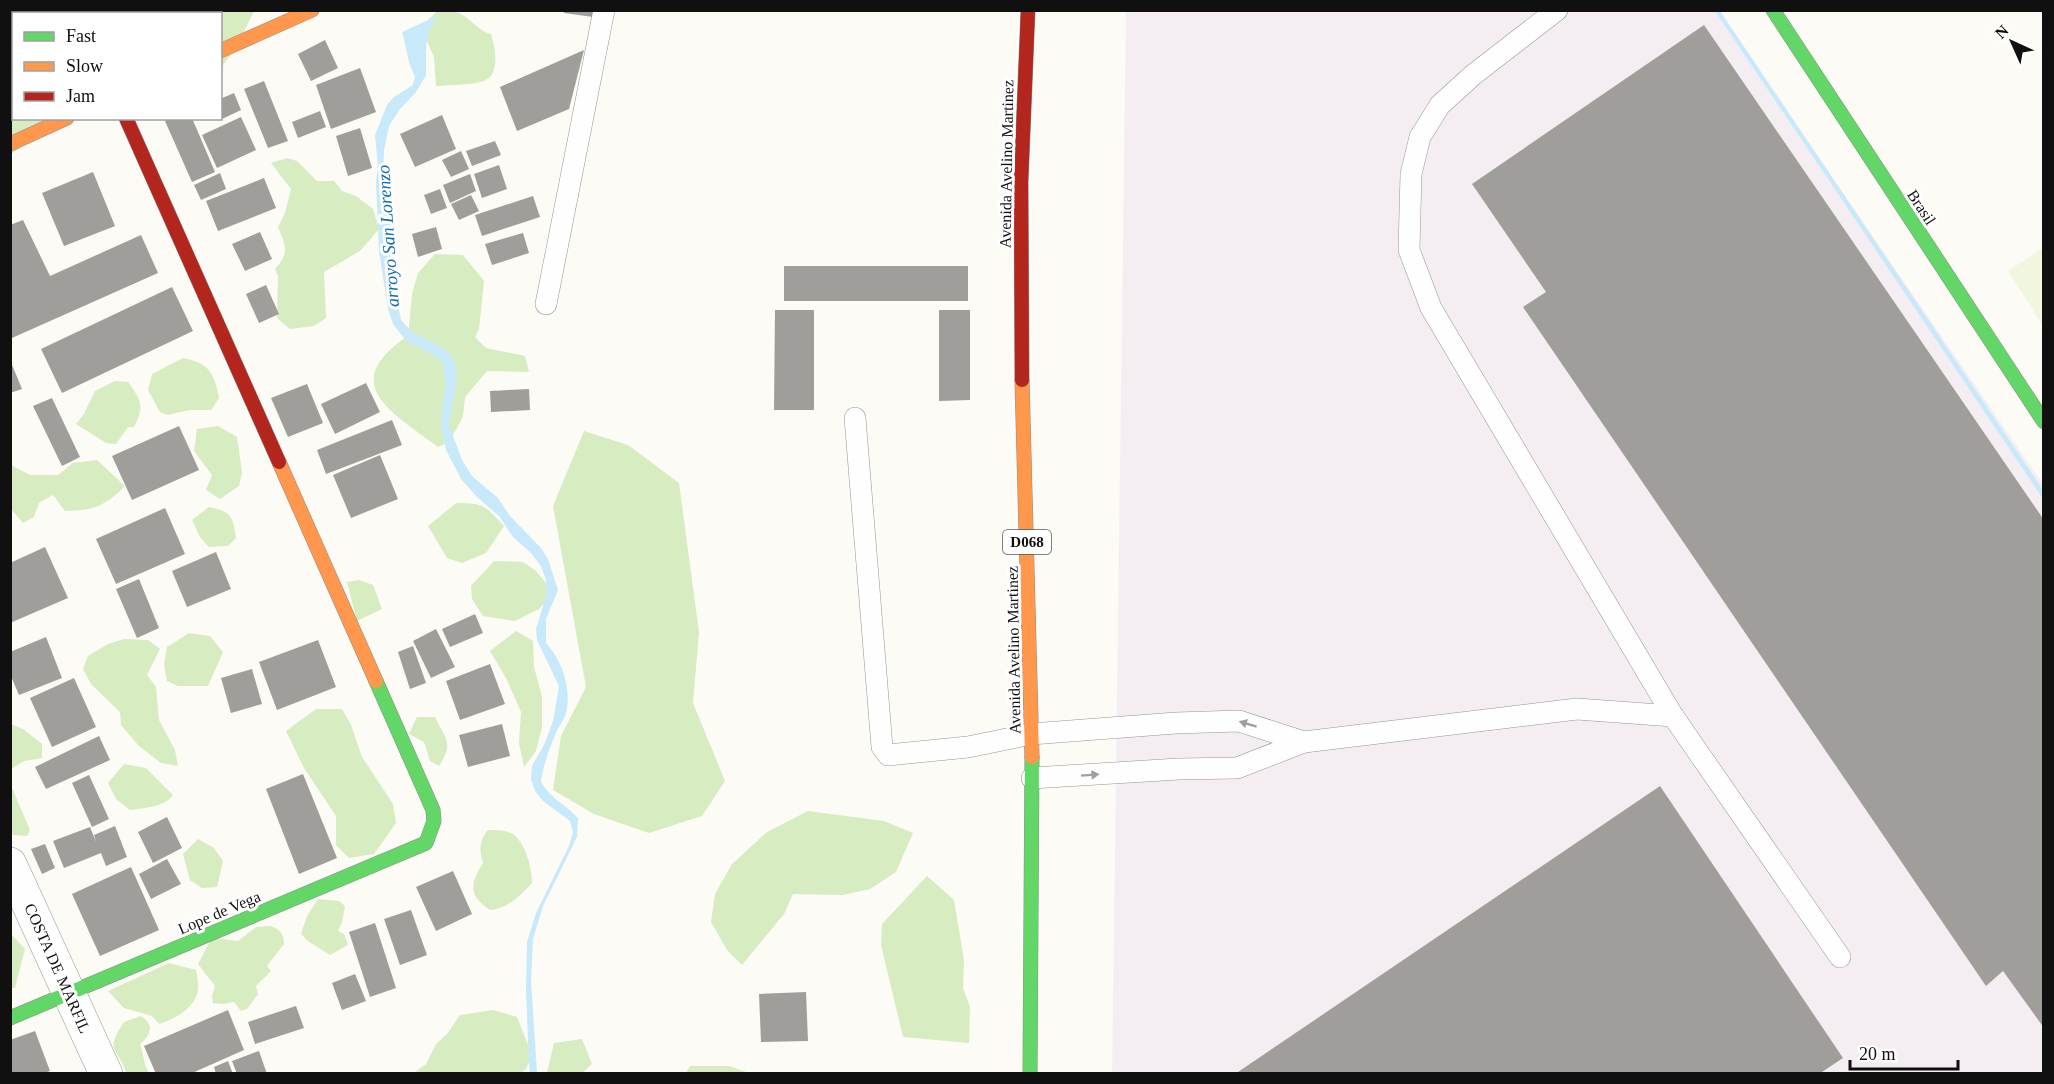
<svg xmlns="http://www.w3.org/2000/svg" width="2054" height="1084" viewBox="0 0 2054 1084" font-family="Georgia,serif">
	<rect width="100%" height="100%" fill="#fcfbf6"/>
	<path fill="#f4eef2" d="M1126,11H1718L2043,484V1073L1112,1074Z"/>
	<g fill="#d7ecc1">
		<path d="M11,11H254L237,46L221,68L220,14H14V118L62,119L11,154Z"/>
		<path d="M437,11C442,11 448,10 452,11C469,14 474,29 491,34C495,46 501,75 484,81C474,85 448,85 436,86L434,57L421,27Z"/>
		<path d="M287,158L297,161L317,181H334L342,191L356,196L373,209L379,229L360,251L324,272L326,318L314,326L290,329L277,318L278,276L275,269C290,252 286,247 278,227L285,213L291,189L271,163Z"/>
		<path d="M435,254L463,255L484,281L479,329L475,337L486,348L525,356L529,372L487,371L465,397L463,416L456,430L447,443L438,447C393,413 336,384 408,336L412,294L418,273Z"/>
		<path d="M183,358C209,363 214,372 219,398L211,410H190L167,415L160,412L148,390L152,374Z"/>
		<path d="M115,381L128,382C141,400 145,406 134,427H128L116,444L106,443L76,424L84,414L95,391Z"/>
		<path d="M218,426L237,437L242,472L239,486L220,499L206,490L212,475L194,451L197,429Z"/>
		<path d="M584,431L628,445L679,483L699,632L693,703L725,781L702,816L649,833L594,814L553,790L561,736L586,687L553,506Z"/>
		<path d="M97,460L125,486C106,506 92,511 65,511L53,495L39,503L34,517L23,523L11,509V465L30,475H58L73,463Z"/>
		<path d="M456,503C485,503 485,506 504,526L486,553L462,563L447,558L428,526Z"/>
		<path d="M209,507C231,511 233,517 236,538L228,546L209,547L200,537L192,520Z"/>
		<path d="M494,561L523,562L536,571L554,593L539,609L515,621L483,616L472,599L471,586Z"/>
		<path d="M359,580L373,585L382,609L357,621L347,582Z"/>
		<path d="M516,631L533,641L534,667L542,697V727L536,751L524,767L519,743L521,712L506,678L490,651Z"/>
		<path d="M189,633L210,636L223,652L208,686H178L167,681L164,665L167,647Z"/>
		<path d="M124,639L148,640L160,649L147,675L156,687L159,720L175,750L178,766L161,763L139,746L121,725L120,712L91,684L83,669L88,656L108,644Z"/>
		<path d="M316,709H342L351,725L362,757L393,804L396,823L374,854L349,858L336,845V816L304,768L286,731Z"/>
		<path d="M417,717H435C446,740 454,743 439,766L430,761L424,742L409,734Z"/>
		<path d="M11,724L23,729L42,744V758L24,761L11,769Z"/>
		<path d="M124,764L146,768L173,795C165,807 144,808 130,810L116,799L108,783Z"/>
		<path d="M11,788L13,790L30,830L27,836L13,835L11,830Z"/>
		<path d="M808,811L884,821L913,833L896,872L870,889L843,895L793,894L784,914L742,965L727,950L711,922L715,894L732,864L767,832Z"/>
		<path d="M488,830C496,830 506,830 513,834C526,844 532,868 532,883C520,896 507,909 490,910C468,895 470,884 483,863C479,850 479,840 488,830Z"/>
		<path d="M198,839L214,848L223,861L217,887L202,888L190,880L183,854Z"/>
		<path d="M927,876L954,900L964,960L963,988L970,1007L969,1043L903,1037L881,945L882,924Z"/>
		<path d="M318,899L339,901L345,906L342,922L338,931L344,934L348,945L330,955L308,941L301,934L307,916Z"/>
		<path d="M271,926C280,930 284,933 284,944L267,966L271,971L256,986L258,994L247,1009L241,1011L234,1002L223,1004L213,1003L212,996L215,986L198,964L209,943L215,938L238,941L256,927Z"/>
		<path d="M10,933L25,949L15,988H11Z"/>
		<path d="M169,963L196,970C197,976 199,984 198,990C196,1007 174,1020 159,1024L152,1016L124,1008L108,991Z"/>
		<path d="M493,1010L517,1017L532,1055L526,1069L520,1073L412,1074L426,1064L436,1044L447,1034L460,1015Z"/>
		<path d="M141,1016C155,1025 151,1035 140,1044C144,1054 143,1064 149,1073H126C119,1047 103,1053 124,1022Z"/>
		<path d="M582,1039L592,1064L582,1073H547L554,1043Z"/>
		<path d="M690,1066H729L749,1073H686Z"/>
	</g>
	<path fill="#f0f7de" d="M2043,248V326L2008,271Z"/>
	<g fill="#c8e9fa">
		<path d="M1715,11H1720L2043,490V499Z"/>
		<path d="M439,15L430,28L426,47V75L416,92L400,109L389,126L384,151L383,173L394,224L392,276L401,320L411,331L445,349L452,357L456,367V385L449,425L462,460L472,476L498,498L510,516L541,548L548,559L558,590L546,619V643C562,660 572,689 566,713C564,720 559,726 556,733C549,749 543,766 541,782C551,799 565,804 578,818L577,837L543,906L533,939L531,980L537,1073H530L529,1064L526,991L527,942L536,913L569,846L573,832L570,821L543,801L535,791L531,779L532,766L545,743L553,721L559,686L537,640L536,629L546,596V580L541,566L531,553L513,537L499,516L477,497L461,479L446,450L441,425L445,384L443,362L425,350L407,342L393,324L388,309L379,251L376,181L378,168L375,135L387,105L394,97L413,85L415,76C407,62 407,48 402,32Z"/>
	</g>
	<g fill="#a09e9b">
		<path d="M564,10H594L593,17L564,13Z"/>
		<path d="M1704,25L2044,520V1028L2003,971L1986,986L1523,307L1546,292L1472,184Z"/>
		<path d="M325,40L338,68L311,81L298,54Z"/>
		<path d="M584,50L569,109L517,131L500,87Z"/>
		<path d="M360,68L376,112L331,129L316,85Z"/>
		<path d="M264,81L288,141L268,148L244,89Z"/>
		<path d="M234,93L241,110L222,119L220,99Z"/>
		<path d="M320,111L326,127L298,138L292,122Z"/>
		<path d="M442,115L456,149L415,167L400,134Z"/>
		<path d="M241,117L256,150L217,168L202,135Z"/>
		<path d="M170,118H192L215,172L192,182L165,121Z"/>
		<path d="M360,128L372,168L348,176L336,136Z"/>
		<path d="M495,141L501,155L472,166L466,151Z"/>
		<path d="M461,151L469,169L451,177L442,160Z"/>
		<path d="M499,165L507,189L482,198L474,174Z"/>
		<path d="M93,172L115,226L64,246L42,193Z"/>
		<path d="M220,173L226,189L201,200L194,185Z"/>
		<path d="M470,174L476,191L450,203L443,185Z"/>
		<path d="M264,178L276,208L218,231L206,201Z"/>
		<path d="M440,189L447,208L431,214L424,195Z"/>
		<path d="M471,195L479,211L459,220L451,204Z"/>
		<path d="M533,196L540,217L482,236L475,215Z"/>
		<path d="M23,220L50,276L141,235L158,273L12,338L10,225Z"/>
		<path d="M436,227L442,249L418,257L412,234Z"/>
		<path d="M260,232L272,259L245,271L232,244Z"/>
		<path d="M523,233L529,253L492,265L485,244Z"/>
		<rect x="784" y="266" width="184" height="35"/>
		<path d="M266,285L279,314L259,323L246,294Z"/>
		<path d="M172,287L193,331L62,393L41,349Z"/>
		<path d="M775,310H814V410H774Z"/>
		<path d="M939,310H970V400L939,401Z"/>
		<path d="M10,360L22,389L10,393Z"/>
		<path d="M366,383L380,412L335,434L321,404Z"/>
		<path d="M307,384L323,423L288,437L271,398Z"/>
		<path d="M529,389L530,410L491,412L490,391Z"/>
		<path d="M52,398L80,457L62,466L33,406Z"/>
		<path d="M392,420L402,445L326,474L317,450Z"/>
		<path d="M179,426L199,470L132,500L112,456Z"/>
		<path d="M380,455L398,499L351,518L333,475Z"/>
		<path d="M165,508L185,554L116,584L96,539Z"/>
		<path d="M45,547L68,598L10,623V563Z"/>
		<path d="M216,552L231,589L187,607L172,571Z"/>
		<path d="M139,579L159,628L137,638L116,589Z"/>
		<path d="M475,614L483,633L450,647L442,629Z"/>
		<path d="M436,629L455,667L431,678L413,641Z"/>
		<path d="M46,637L62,678L19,695L10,674V652Z"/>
		<path d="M318,640L336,687L277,710L259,662Z"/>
		<path d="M413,646L426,683L410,689L398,652Z"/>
		<path d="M490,664L505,704L460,720L446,681Z"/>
		<path d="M252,669L262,704L231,713L221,678Z"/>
		<path d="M74,678L96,727L52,747L30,698Z"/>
		<path d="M502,724L510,756L468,767L459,735Z"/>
		<path d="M99,736L110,760L46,789L35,767Z"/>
		<path d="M303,774L337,858L299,874L266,789Z"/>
		<path d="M89,775L109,819L92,827L72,783Z"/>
		<path d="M1660,786L1843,1058L1819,1074H1235Z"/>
		<path d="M167,817L182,848L153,863L138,832Z"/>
		<path d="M115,826L127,857L106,866L101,853L64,868L53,841L90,827L96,842L94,835Z"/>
		<path d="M45,844L55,868L42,874L31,849Z"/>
		<path d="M167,859L181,884L151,899L139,874Z"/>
		<path d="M131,867L159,930L100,956L72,894Z"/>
		<path d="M453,871L472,914L436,931L416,887Z"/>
		<path d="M411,910L427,955L400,965L384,919Z"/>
		<path d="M375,923L396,988L370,997L349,932Z"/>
		<path d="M355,974L366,1001L342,1010L332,983Z"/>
		<path d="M806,992L808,1041L761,1042L759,994Z"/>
		<path d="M296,1006L304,1028L255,1044L248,1022Z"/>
		<path d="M228,1010L244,1050L190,1074H156L144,1046Z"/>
		<path d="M35,1031L50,1071L42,1074H10V1040Z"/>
		<path d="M259,1051L267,1074H237L232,1061Z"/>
		<path d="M228,1061L233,1074H216L214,1067Z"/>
	</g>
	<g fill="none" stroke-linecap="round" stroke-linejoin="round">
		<g stroke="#969694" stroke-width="22">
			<g id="lane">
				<path d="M546,304L604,10"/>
				<path d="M855,418L882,747L888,755L968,747L1031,734L1176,723L1239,721L1304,742"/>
				<path d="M1673,716L1840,957"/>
				<path d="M1032,778L1179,769L1237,768L1304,742L1577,709L1673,716L1431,308L1409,250L1411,174L1420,137L1440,105L1473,75L1557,10"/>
			</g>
		</g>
		<g stroke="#969694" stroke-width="34">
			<path id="street" d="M10,864L106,1074"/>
		</g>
		<g stroke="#8d8c8a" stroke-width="15">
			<g id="fast">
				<path d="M1773,10L2044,422"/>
				<path d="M10,1018L426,843L434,821L433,810L376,681"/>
				<path d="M1030,1074L1032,757"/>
			</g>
		</g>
		<g stroke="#8d8c8a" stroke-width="15">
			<g id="slow">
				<path d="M220,51L312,10"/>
				<path d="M10,144L67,118"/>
				<path d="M1022,380L1032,757"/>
				<path d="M279,462L376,681"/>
			</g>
		</g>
		<g stroke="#8d8c8a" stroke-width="15">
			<g id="jam">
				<path d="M126,118L279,462"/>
				<path d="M1022,380L1021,182L1028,10"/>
			</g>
		</g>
		<use href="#lane" stroke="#fffefe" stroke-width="21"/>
		<use href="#street" stroke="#fffefe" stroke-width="33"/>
		<use href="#fast" stroke="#63d668" stroke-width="14"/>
		<use href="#slow" stroke="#ff974d" stroke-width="14"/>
		<use href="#jam" stroke="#b3261e" stroke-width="14"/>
	</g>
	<defs><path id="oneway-solid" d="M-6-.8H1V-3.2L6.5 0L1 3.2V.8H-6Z" transform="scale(1.5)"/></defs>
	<g fill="#9f9f9f">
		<use href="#oneway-solid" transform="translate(1248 724) rotate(-163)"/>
		<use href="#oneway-solid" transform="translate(1090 775) rotate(-4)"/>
	</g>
	<g text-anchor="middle" stroke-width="6" stroke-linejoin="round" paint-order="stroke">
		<rect fill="#fff" stroke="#585858" stroke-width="1.5" x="1003" y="530" width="48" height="24" rx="4.5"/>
		<g font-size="15" font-weight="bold" fill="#101010">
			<text x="1027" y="547">D068</text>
		</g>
		<g font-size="16" fill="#101010" stroke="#fff">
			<text transform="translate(1006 164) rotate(-89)" y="6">Avenida Avelino Martinez</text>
			<text transform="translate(1922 207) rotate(57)" y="6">Brasil</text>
			<text transform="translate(1013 650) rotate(-91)" y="6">Avenida Avelino Martinez</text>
			<text transform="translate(219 912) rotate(-23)" y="6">Lope de Vega</text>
			<text transform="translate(58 968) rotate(66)" y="6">COSTA DE MARFIL</text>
		</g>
		<g font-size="18" font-style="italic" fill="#0d6bad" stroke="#fff">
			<text transform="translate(388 236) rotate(-94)" y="6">arroyo San Lorenzo</text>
		</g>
	</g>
	<rect width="2054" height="1084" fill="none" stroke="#101010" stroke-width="24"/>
	<rect x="12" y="12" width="210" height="108" fill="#ffffff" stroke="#9f9f9f" stroke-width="1.5"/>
	<rect x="24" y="32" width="30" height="9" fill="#63d668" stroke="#9f9f9f" stroke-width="1.5"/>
	<text x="66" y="42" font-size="18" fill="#101010">Fast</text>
	<rect x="24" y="62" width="30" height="9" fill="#ff974d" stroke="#9f9f9f" stroke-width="1.5"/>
	<text x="66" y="72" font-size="18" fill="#101010">Slow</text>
	<rect x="24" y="92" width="30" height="9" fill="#b3261e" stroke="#9f9f9f" stroke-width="1.5"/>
	<text x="66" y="102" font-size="18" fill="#101010">Jam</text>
	<g transform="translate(2012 42) rotate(315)" stroke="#ffffff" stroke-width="4.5" paint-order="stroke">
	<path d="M0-4.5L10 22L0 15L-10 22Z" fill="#101010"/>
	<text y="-9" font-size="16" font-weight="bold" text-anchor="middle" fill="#101010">N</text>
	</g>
	<path d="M1850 1060v9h108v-9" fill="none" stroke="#101010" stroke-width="3"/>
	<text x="1859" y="1060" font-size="18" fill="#101010" stroke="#ffffff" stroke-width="4.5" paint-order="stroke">20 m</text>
</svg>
